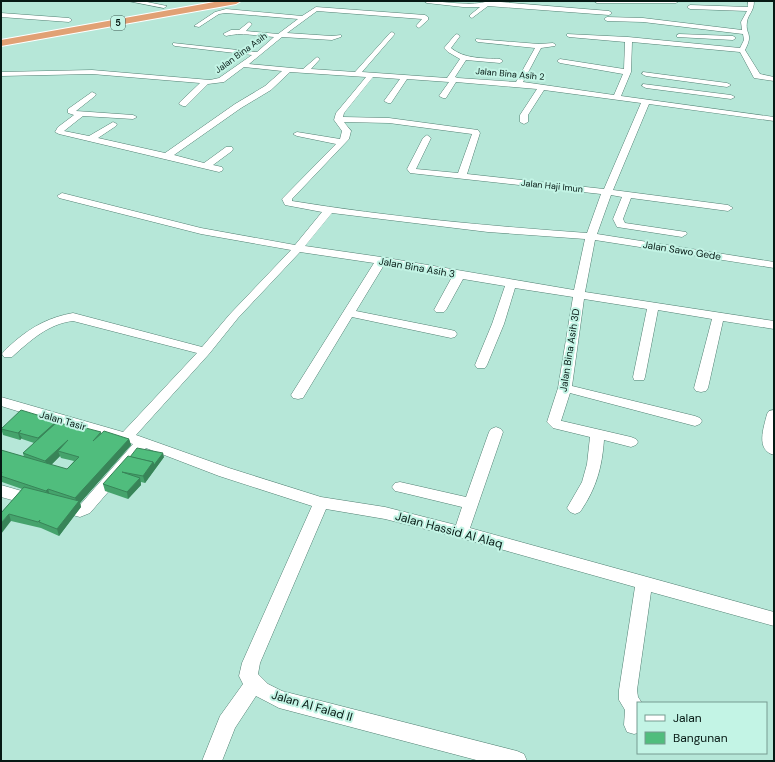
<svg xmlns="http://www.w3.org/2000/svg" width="775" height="762" viewBox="0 0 775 762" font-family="'DM Sans',sans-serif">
	<rect width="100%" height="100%" fill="#b6e7d8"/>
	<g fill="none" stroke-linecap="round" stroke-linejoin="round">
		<g stroke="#528073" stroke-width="1">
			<g id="street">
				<path d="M128,1H142L167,6L164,8Z"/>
				<path d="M424,1C441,1 474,7 488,1L609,11L612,13L609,15L488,6L472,18L470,17V15L480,7H463L427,3Z"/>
				<path d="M594,1H679L676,3H597Z"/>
				<path d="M748,1H754C754,12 748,14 747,22C745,35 754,33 745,50L760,74L774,77V81L754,78L740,52L632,42L631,72L621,96L774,117V121L649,104L613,190L728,205L733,208L728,211L631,198L623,219L625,223L686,232L687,234L682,237L617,227L613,219L622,197L611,195L597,234L774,262V268L595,240L585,292L774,321V329L723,321L708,388L706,391L701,392L696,391L694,388L712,319L658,310L645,377L644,380H634L633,377L647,309L584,299L572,386L695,416L700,418L702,421L700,424L695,426L570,393L561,421H562L631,437L636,439L638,442L636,445L631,447L604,440C602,468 596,489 580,512L575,514L570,512L567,508L582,482L587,464L590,437L553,428L547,422L558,388L573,297L515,288L504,324L487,365L485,368H477L475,365L492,324L505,286L463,279L446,310L444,312H436L434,310L452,277L384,265L356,311L451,330L455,331L457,334L455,337L451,338L352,317L303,398L298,399L293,398L291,395L374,263L300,252L238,318L209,354L136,435L229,468L321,497L385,507L456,525L462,507L400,492L395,491L392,487L395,483L400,482L466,497L489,432L491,429L496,427L501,429L503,432L470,528L774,612V626L651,592L637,690L638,697L642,703H638V733L634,734L627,732L624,725L625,710L619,700V690L635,587L461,538L385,519L326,509L260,663L258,674L268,684L282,691L517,751L524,754L527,761H480L279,708L256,696L235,728L222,761H202L220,716L243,684L239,676L242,663L312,506L219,476L146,448L90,513L80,517L57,511L54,507L57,503L62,501L80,505L133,444L43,419L1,406V397L123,432L197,353L73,321C48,324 31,340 12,357H4L2,354C5,349 11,345 15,341C33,326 50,317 73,313L202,347L230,314L291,250L201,234L59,198L57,196L62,193L201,228L295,245L322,212L285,205L282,199L336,144L297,136L293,134L297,132L340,139L342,131L334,120L336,113L366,77L290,72L271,90L241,108L174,155L204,163L226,147H232L233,149L232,151L213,165L222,167L223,169L222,171L219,172L59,134L55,132L58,127L74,115L68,113V109L92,92L96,94L95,96L76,111L133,115L137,117L133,119L83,116L64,131L89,136L113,122L117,124L116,126L98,138L165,153L235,104L265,86L282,71L244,67L224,82L208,84L186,106H183L179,104L180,102L200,83L92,74L1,76V72L92,70L210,80L219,78L252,55L175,46L173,45V43L257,52L274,37C258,36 241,32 226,36L223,34L231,30H239L249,22L252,24L246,31L278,34L298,19L226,13L219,14L199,27L194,26L215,12L226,9L302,16L316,7L425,15L428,17V20L419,28L416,26L422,19L317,11L287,33L332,36L341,35V37L332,40L282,37L249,64L303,69L317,57L320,59L311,69L355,72L390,33L392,32L395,34L394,35L362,72L447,78L460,59L448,52L444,48L455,35L457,34L460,36L451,48C464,59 483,58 500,59L503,61L500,63L466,60L455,77L458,78L516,82L535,48L478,42L476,41V39L539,44L553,43L556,45L555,46L541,48L523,82L614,95L623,74L560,63L557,61L560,59L624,69L625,42L569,37L567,36V34L628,37L740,48L744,40L743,34L643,22L607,21L604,19L607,17L643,18L742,30L741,22L747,11L690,9L687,7L690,5L748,7ZM373,77L400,79L384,101L388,103H391L407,79L449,82L439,96L443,98H446L456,82L537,89L520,115V122L524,124L528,122V115L544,90L641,103L604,189L467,174L480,133L478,130L389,118L343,117L344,113ZM344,122L389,123L472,134L458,173L416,169L431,138L427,135L423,138L407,169L410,173L601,194L587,233C489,226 390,217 292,201V199L349,139L351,131ZM332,213L488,232L585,239L574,290L381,257L305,246Z"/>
				<path d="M1,13L69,18L72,20L69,22L1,17Z"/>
				<path d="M679,34L733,36L736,38L733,40L677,37V35Z"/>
				<path d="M643,72L727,83L731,85L727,87L646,76L642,74Z"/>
				<path d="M643,84L731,95L735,97L731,99L646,88L642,86Z"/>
				<path d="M774,410V455C755,450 764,427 767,414L769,411Z"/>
				<path d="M1,485L39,496L42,500L39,504L34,506L1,497Z"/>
			</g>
		</g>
		<g stroke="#fff" stroke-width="2">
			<path id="highway" d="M220,1H241L236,4L1,46V40Z"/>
		</g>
		<use href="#street" fill="#fff" fill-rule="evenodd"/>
		<use href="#highway" fill="#e1a175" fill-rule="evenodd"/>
	</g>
	<g fill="#45a36c" fill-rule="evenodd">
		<path d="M57,422L80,429L101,432V433L129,439L131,445L80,503L81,507L59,536L41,528L11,521L1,513L22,489L2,482L1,480V450L24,457L23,453L34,443L22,439V438L20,440L3,435L1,428ZM60,456L61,458L74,461L67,469L51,465Z"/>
		<path d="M130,457H164L145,483L141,482V485L128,499L105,491L103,484Z"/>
	</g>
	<g fill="#388458">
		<path d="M57,421L59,427L40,445L38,438Z"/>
		<path d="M21,430L19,433L22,438L20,440L18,433Z"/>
		<path d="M129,439L131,445L80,503L81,507L59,536L57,529L77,503L75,498Z"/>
		<path d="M68,440L58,451L60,456L48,468L45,461Z"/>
		<path d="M163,453L164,457L145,483L143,476L153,462Z"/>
		<path d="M140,478L141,485L128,499L127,492Z"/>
		<path d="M48,489L50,496L48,497L46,491Z"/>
		<path d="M9,514L11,521L1,534V523Z"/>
	</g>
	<g fill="#50bd7d" stroke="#388458">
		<path d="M21,410L57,421L38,438L19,433L21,430L18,433L1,429Z"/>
		<path d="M57,422L80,429L82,427L101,432L93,441L104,431L129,439L75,498L48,489L46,491L1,476V474L2,472L1,471V450L67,469L79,457L58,451L68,440L45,461L23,453Z"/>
		<path d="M137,448L163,453L154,465L153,462L130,457Z"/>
		<path d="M128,456L153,462L143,476L122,472L140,478L127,492L103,484Z"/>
		<path d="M24,487L79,501L57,529L39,522L40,520L38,522L9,514L1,523V513Z"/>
	</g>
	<g text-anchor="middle" stroke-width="4" stroke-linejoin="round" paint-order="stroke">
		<rect fill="#c3f4e5" stroke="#3f5b53" stroke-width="1" x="111" y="16" width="14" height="14" rx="3"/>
		<g font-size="9" font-weight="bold" fill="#061914">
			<text x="118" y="26">5</text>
		</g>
		<g font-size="9" fill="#061914" stroke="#c3f4e5">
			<text transform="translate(241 53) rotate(-36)" y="3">Jalan Bina Asih</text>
			<text transform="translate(510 74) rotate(5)" y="3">Jalan Bina Asih 2</text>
			<text transform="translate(552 186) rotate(6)" y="3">Jalan Haji Imun</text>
		</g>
		<g font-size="10" fill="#061914" stroke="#c3f4e5">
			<text transform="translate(682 250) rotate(9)" y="4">Jalan Sawo Gede</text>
			<text transform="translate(417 267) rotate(10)" y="4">Jalan Bina Asih 3</text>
			<text transform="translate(569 350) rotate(-81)" y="4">Jalan Bina Asih 3D</text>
			<text transform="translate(63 420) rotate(16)" y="4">Jalan Tasir</text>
		</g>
		<g font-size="12" fill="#061914" stroke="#c3f4e5">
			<text transform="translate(449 530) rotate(15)" y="4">Jalan Hassid Al Alaq</text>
			<text transform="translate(312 706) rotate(16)" y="4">Jalan Al Falad II</text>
		</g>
	</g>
	<rect width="775" height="762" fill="none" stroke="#061914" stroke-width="4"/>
	<rect x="637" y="702" width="130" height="52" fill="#c3f4e5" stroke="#779c91"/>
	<rect x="645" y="715" width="20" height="6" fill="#ffffff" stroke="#779c91"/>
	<text x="673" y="722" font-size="12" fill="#061914">Jalan</text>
	<rect x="645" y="732" width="20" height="12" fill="#50bd7d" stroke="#779c91"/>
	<text x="673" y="742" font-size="12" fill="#061914">Bangunan</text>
</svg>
